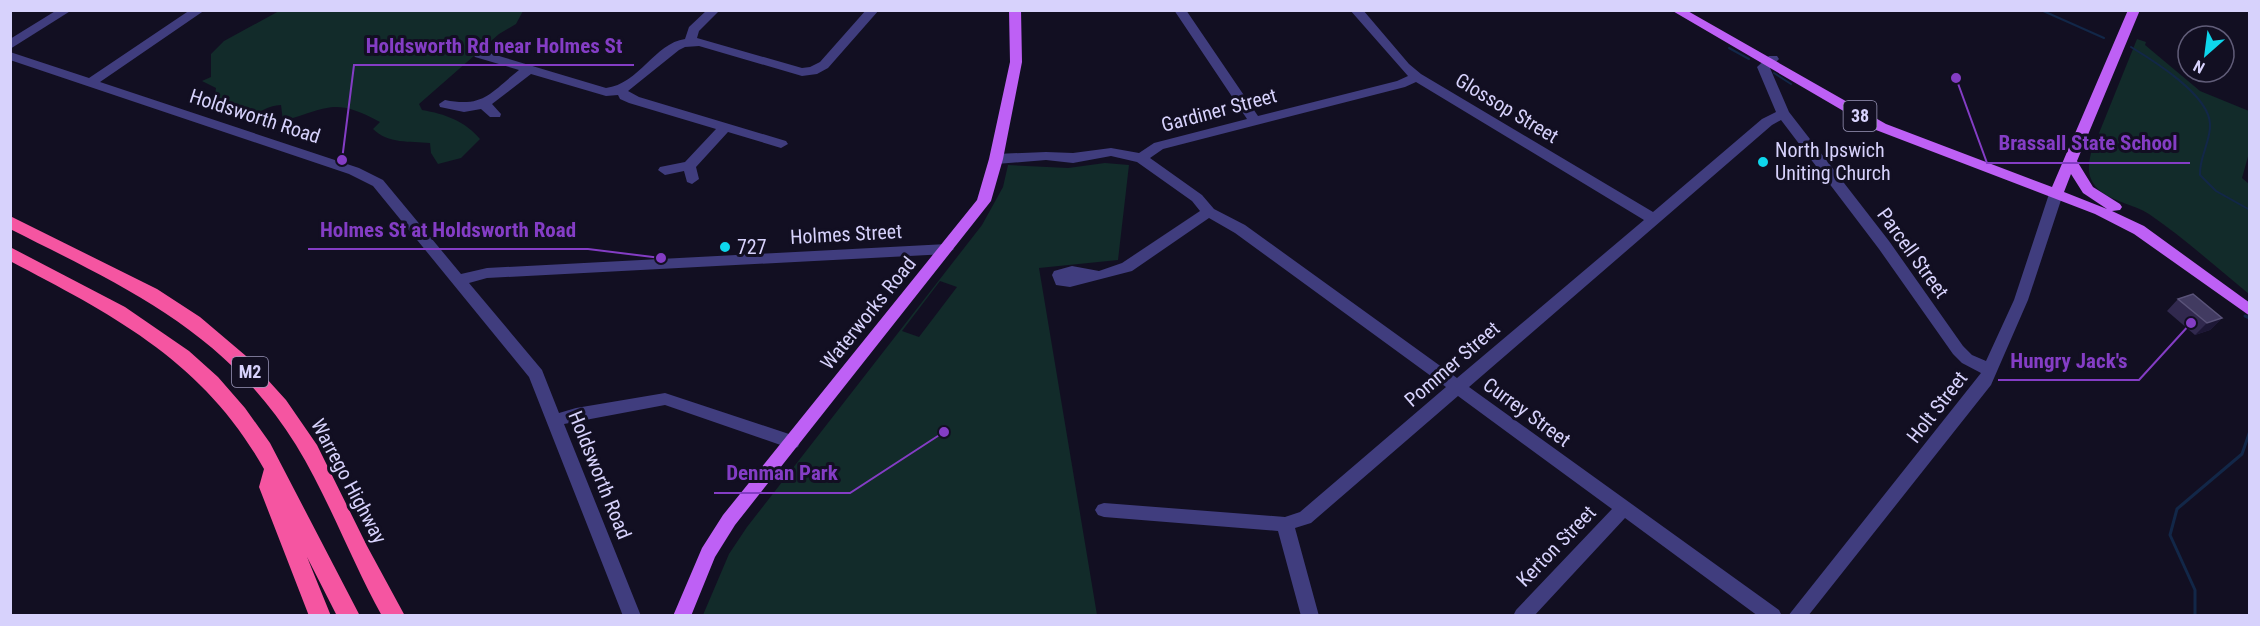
<svg xmlns="http://www.w3.org/2000/svg" width="2260" height="626" viewBox="0 0 2260 626" font-family="'Roboto Condensed',sans-serif">
	<rect width="100%" height="100%" fill="#120f22"/>
	<g fill="#122b2a" fill-rule="evenodd">
		<path d="M279,11H523L516,24L499,34L419,104L422,110C445,114 465,121 480,139L461,158L438,164L431,153L430,143C410,141 388,144 373,129L380,122C334,97 329,108 283,121L281,105C267,106 266,110 254,113C237,119 220,111 203,107L202,98L215,95L216,88L202,81L211,77V54L224,41Z"/>
		<path d="M2137,39L2146,42L2145,45L2200,91L2249,111V153L2242,178L2249,184V294C2216,267 2184,238 2149,214C2134,204 2108,201 2096,187C2087,176 2088,166 2091,153Z"/>
		<path d="M1105,163L1129,165L1118,260L1039,268L1097,615H703L729,554L747,527L982,225L1003,187L1008,165L1068,168ZM940,281L957,287L919,337L902,331Z"/>
	</g>
	<g fill="none" stroke-linecap="round" stroke-linejoin="round">
		<g stroke="#122748" stroke-width="2">
			<path d="M2041,10L2104,38"/>
			<path d="M2131,47C2154,61 2209,95 2210,124C2211,141 2199,157 2200,175L2216,191L2250,210"/>
			<path d="M1729,48L1749,59"/>
			<path d="M1774,73L1791,84"/>
		</g>
		<g stroke="#122748" stroke-width="3">
			<path d="M2245,316L2250,318"/>
			<path d="M2195,616V590L2170,535L2177,509L2242,454L2250,431"/>
		</g>
		<g fill="#403d7e" fill-rule="evenodd">
			<path d="M57,10H72L10,49V39Z"/>
			<path d="M190,10H205L100,82L359,168L383,180L461,274L487,268L947,244L954,249L947,254L487,278L469,283L542,370L559,413L576,408L665,393L798,437L800,442L798,447L792,449L665,405L564,424L641,616H623L529,377L373,186L349,174L10,60V52L89,78Z"/>
			<path d="M707,10H720L699,31L697,38L802,68L810,67L820,62L866,10H879L828,68L817,74L802,76L699,46L685,47L679,50L628,91L639,97L786,141L788,144L781,148L728,132L696,167L699,179L692,184L687,182L684,171L665,175L658,170L660,167L685,162L716,129L629,103L620,99L618,95L606,96L531,74L492,104L501,114L500,117H490L481,109L464,112L440,107L439,104L445,100C484,108 491,92 519,70L475,57L473,54L479,50L606,88C639,84 655,43 685,39L689,27Z"/>
			<path d="M1174,10H1186L1258,116L1397,81L1408,76L1350,10H1363L1409,64L1421,74L1653,212L1762,119L1776,112L1757,67L1769,56H1777L1779,59L1770,68L1789,112L1889,241L1963,346L1972,355L1986,361L2014,300L2049,194L2056,189L2063,194L2028,300L1991,385L1808,616H1788L1981,373L1962,363L1953,354L1879,249L1781,120L1772,125L1469,387L1779,610L1782,616H1758L1625,518L1534,616H1513L1516,610L1612,509L1458,396L1311,523L1295,528L1319,616H1301L1278,531L1104,517L1098,515L1095,510L1098,505L1104,503L1285,517L1300,512L1446,387L1235,233L1209,218L1132,271L1070,287L1056,285L1052,275L1054,271L1072,266L1099,271L1122,263L1200,211L1192,201L1137,162L1111,156L1073,163L1046,160L996,164L989,159L996,154L1046,152L1073,153L1111,148L1139,153L1154,143L1247,119ZM1416,82L1644,220L1457,378L1245,225L1214,209L1202,195L1150,158L1163,149L1405,87Z"/>
		</g>
		<g fill="#be60f5" fill-rule="evenodd">
			<path d="M1009,10H1021L1022,62L1003,159L991,201L735,525L715,557L691,616H673L702,548L723,515L977,200L989,159L1010,62Z"/>
			<path d="M1671,10H1686L1886,124L2052,187L2128,10H2140L2077,161L2093,187L2120,204L2122,207L2120,210L2112,211L2144,226L2250,303V316L2134,234L2095,214L1876,130ZM2071,174L2083,193L2107,209L2064,192Z"/>
		</g>
		<g fill="#f555a1" fill-rule="evenodd">
			<path d="M10,216L157,289L200,317L246,356L286,400L317,445L367,546L405,616H382C351,560 329,499 296,445C225,331 125,287 10,229Z"/>
			<path d="M10,247L125,307L189,351L218,377L245,408L270,443L360,616H337L307,557L331,616H309L259,487L264,469C204,362 115,316 10,261Z"/>
		</g>
	</g>
	<path fill="#31294e" d="M2178,299L2222,318L2210,330L2195,335L2167,311Z"/>
	<path fill="#1d1735" d="M2222,318L2210,330L2195,335L2207,323Z"/>
	<path fill="#423b61" stroke="#5a5379" stroke-width="1.5" d="M2193,294L2222,318L2207,323L2178,299Z"/>
	<g fill="#0ed6ec" stroke="#120f22" stroke-width="2">
		<circle cx="1763" cy="162" r="6"/>
		<circle cx="725" cy="247" r="6"/>
	</g>
	<g text-anchor="middle" stroke-width="6" stroke-linejoin="round" paint-order="stroke">
		<g fill="#120f22" stroke="#9c98bb" stroke-width="1.5">
			<rect x="1843.5" y="101" width="33" height="30" rx="4.5"/>
			<rect x="232" y="357" width="36" height="30" rx="4.5"/>
		</g>
		<g font-size="18" font-weight="bold" fill="#d7d2fc">
			<text x="1860" y="122">38</text>
			<text x="250" y="378">M2</text>
		</g>
		<g font-size="20" fill="#d7d2fc" stroke="#120f22">
			<text transform="translate(1507 108) rotate(31)" y="7">Glossop Street</text>
			<text transform="translate(1219 110) rotate(-15)" y="7">Gardiner Street</text>
			<text transform="translate(255 116) rotate(18)" y="7">Holdsworth Road</text>
			<text transform="translate(846 234) rotate(-3)" y="7">Holmes Street</text>
			<text transform="translate(1913 253) rotate(54)" y="7">Parcell Street</text>
			<text transform="translate(868 313) rotate(-51)" y="7">Waterworks Road</text>
			<text transform="translate(1452 364) rotate(-41)" y="7">Pommer Street</text>
			<text transform="translate(1937 407) rotate(-52)" y="7">Holt Street</text>
			<text transform="translate(1527 412) rotate(36)" y="7">Currey Street</text>
			<text transform="translate(600 475) rotate(68)" y="7">Holdsworth Road</text>
			<text transform="translate(349 481) rotate(62)" y="7">Warrego Highway</text>
			<text transform="translate(1556 546) rotate(-46)" y="7">Kerton Street</text>
		</g>
		<g font-size="20" fill="#d7d2fc" stroke="#120f22" text-anchor="start">
			<text x="1775" y="157">North Ipswich<tspan x="1775" dy="23">Uniting Church</tspan></text>
			<text x="737" y="254">727</text>
		</g>
	</g>
	<path fill="none" stroke="#843dc5" stroke-width="2" d="M342 160L354 65H634M1956 78L1987 163H2190M661 258L588 249H308M2191 323L2139 380H1998M944 432L850 493H714"/>
	<g fill="#843dc5" stroke="#120f22" stroke-width="2">
		<circle cx="342" cy="160" r="6"/>
		<circle cx="1956" cy="78" r="6"/>
		<circle cx="661" cy="258" r="6"/>
		<circle cx="2191" cy="323" r="6"/>
		<circle cx="944" cy="432" r="6"/>
	</g>
	<g font-size="21" text-anchor="middle" font-weight="bold" fill="#843dc5" stroke="#120f22" stroke-width="6" stroke-linejoin="round" paint-order="stroke">
		<text x="494" y="53">Holdsworth Rd near Holmes St</text>
		<text x="2088" y="150">Brassall State School</text>
		<text x="448" y="237">Holmes St at Holdsworth Road</text>
		<text x="2069" y="368">Hungry Jack's</text>
		<text x="782" y="480">Denman Park</text>
	</g>
	<rect width="2260" height="626" fill="none" stroke="#d7d2fc" stroke-width="24"/>
	<g transform="translate(2206 54) rotate(208)"><circle r="28" fill="#120f22" stroke="#615d79" stroke-width="1.5"/>
	<path d="M0-4.5L10 22L0 15L-10 22Z" fill="#0ed6ec"/>
	<text y="-9" font-size="16" font-weight="bold" text-anchor="middle" fill="#d7d2fc">N</text>
	</g>
</svg>
